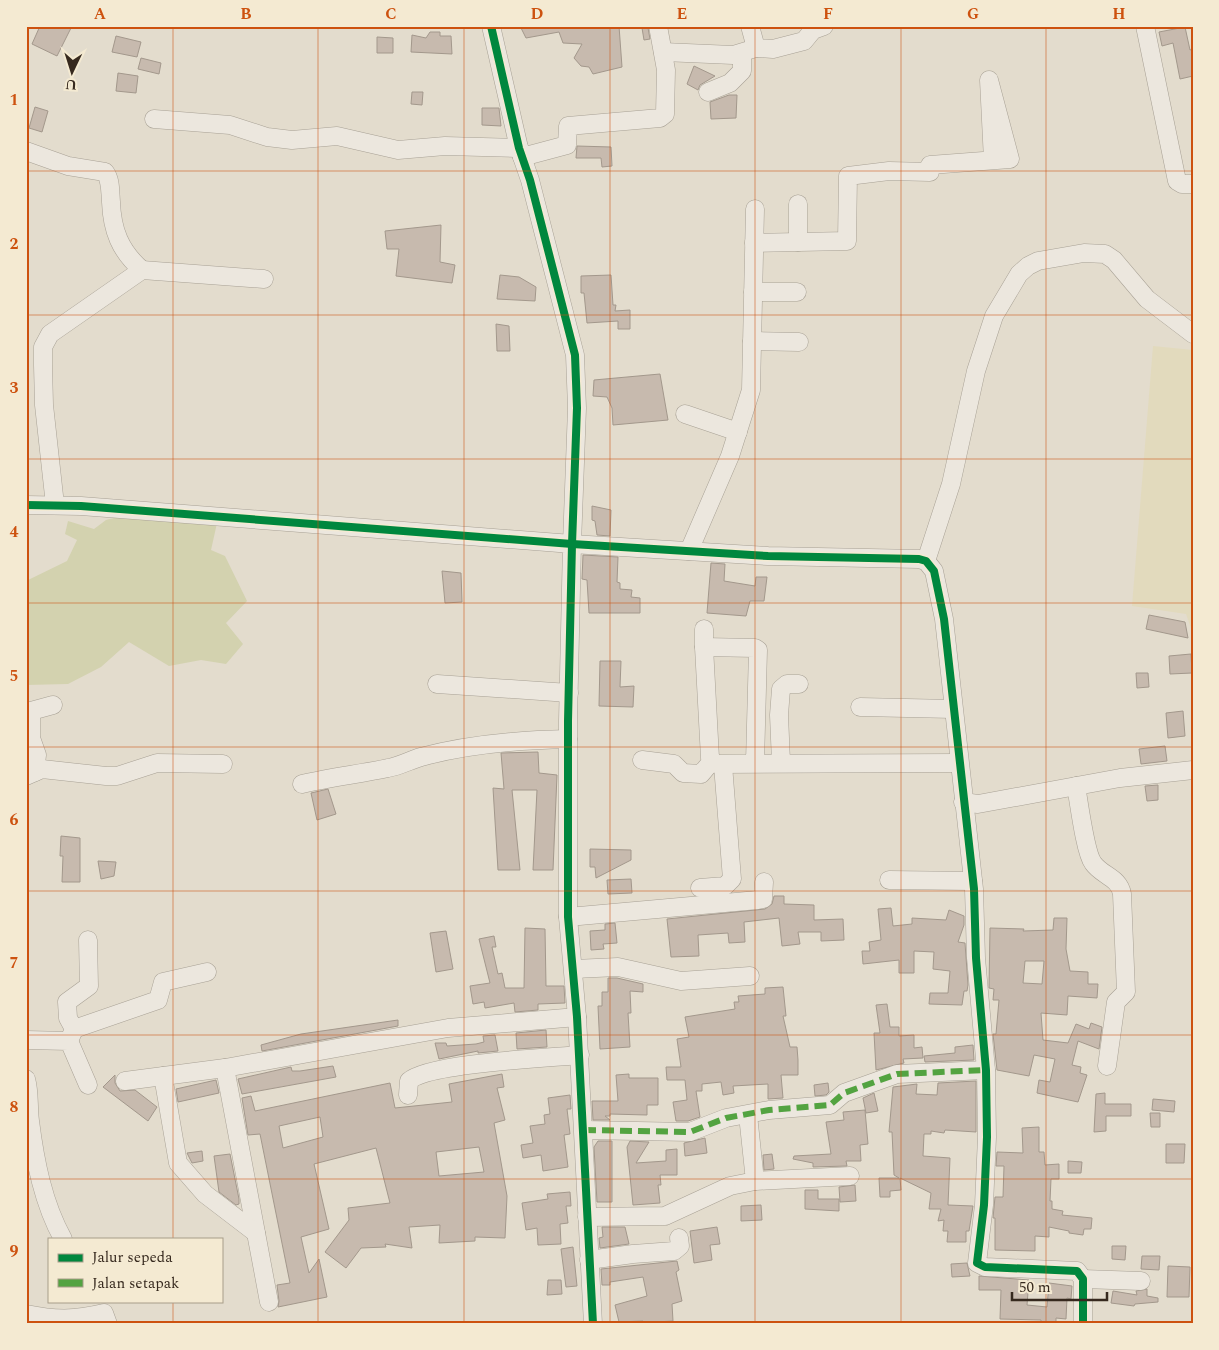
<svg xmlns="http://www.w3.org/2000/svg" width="1219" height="1350" viewBox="0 0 1219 1350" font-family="Spectral,serif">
	<rect width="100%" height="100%" fill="#e3dccd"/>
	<path fill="#e2dabd" d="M1153,346L1193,350V634L1186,614L1132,606Z"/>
	<path fill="#d3d2af" d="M121,516L217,523L211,550L225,556L247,601L226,623L243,644L226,664L201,660L169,666L129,642L101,667L68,684L26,685V581L67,561L77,540L65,534L68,521L94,529L106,520Z"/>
	<g fill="#c7baae" stroke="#a3988c" fill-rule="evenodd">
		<path d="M40,26H72L57,56L32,44Z"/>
		<path d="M520,26H619L622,67L593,74L589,67L581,66L574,58L582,44L563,43L559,32L526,38Z"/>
		<path d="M1185,27L1190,50L1193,49V76L1180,79L1173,43L1162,46L1159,32Z"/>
		<path d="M642,28H648L650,39L644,40Z"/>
		<path d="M430,32H440V36H451L452,54L411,52L412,35L426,38Z"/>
		<path d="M116,36L141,42L137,57L112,52Z"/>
		<path d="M377,37L393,38V53H377Z"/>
		<path d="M141,58L161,63L159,74L138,69Z"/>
		<path d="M694,66L715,76L700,85L698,90L687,84Z"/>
		<path d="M118,73L138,76L136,93L116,91Z"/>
		<path d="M412,92H423L422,105L411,104Z"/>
		<path d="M729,95H737L736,118L711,119L710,102Z"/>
		<path d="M35,107L48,111L42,132L29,128Z"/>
		<path d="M482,108H499L501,126L482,125Z"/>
		<path d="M577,146L611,147L612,166L602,167L601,158H576Z"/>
		<path d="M441,225L440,262L455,265L452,283L396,276L399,249H387L385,231Z"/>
		<path d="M500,275L519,277L536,287L535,301L497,299Z"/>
		<path d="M611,275L613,305H616L615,311L630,310V329H618V321L587,323L584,293H581V276Z"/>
		<path d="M496,324L509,326L510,351H497Z"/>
		<path d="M660,374L668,420L613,425L612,408L607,397L593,396L594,380Z"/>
		<path d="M592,506L611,510L610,536L597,535L595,521L592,520Z"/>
		<path d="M583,555L618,557L617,582L620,583V589L632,590L631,597L640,598V613H589L587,580L582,579Z"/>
		<path d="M711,563L725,564L724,581L755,586L756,577H767L764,601H750L746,616L707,613Z"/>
		<path d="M442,571L461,573L462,602L445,603Z"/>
		<path d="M1149,615L1185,622L1188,638L1146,629Z"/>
		<path d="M1191,654L1192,673L1170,674L1169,656Z"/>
		<path d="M600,661H621L620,687L634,686L633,707L599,706Z"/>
		<path d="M1136,673H1148L1149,687L1137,688Z"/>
		<path d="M1183,711L1185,736L1168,738L1166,713Z"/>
		<path d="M1165,746L1167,761L1141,764L1139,749Z"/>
		<path d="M538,752L539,773L557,775L553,870H533L537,790H512L520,870H498L493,788L504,789L501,753Z"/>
		<path d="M1158,785V800L1147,801L1145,786Z"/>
		<path d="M328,789L336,814L317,820L311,793Z"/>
		<path d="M61,836L80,838V882H62L63,856H60Z"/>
		<path d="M590,849L631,850V860L596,878L595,867H590Z"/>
		<path d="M98,861L116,862L114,876L101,879Z"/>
		<path d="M631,879L632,893L608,894L607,880Z"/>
		<path d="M774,896H784V904L814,905V920L843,919L844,940L821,941V932H798L800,944L782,946L779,918L744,922L745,942L729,943L728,933L698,935L699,956L671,957L667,919L765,909L772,904Z"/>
		<path d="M891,908L893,926L912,924V918L946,920L949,910L964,916V925L958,942L965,943L968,985L967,991H964L962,1005L929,1004L930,993H948L950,971L933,969L934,952L914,951V973H899V960L863,964L862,951H870L869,942L881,940L878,909Z"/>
		<path d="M1054,918H1067L1066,949L1070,971L1088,972V984H1098L1097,998L1068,996L1067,1015L1041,1013L1043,1040L1068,1043L1076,1024L1089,1029L1091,1023L1102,1027L1099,1049L1078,1041L1072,1065L1081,1067L1080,1073L1087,1075L1078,1102L1037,1093L1039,1080L1050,1082L1055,1059L1034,1055L1029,1076L997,1070L993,1034H996L999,1000H993L994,989L989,988L990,928L1024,929L1023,931L1053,930ZM1025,961H1044L1042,984L1023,983Z"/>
		<path d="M615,923L617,943L603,944L604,949L591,950L590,931L605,930V924Z"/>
		<path d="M525,928L545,929L546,986H564L565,1003L538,1004V1010L515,1012L514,1003L485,1008L484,1002L473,1004L470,986L490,983L479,939L494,936L496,947H492L498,974L502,973L505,988H524Z"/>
		<path d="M446,931L453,969L436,972L430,933Z"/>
		<path d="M608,978H617L643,984V992L630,991L631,1013H628L630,1047L600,1049L598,1006H602V992H608Z"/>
		<path d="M783,987L786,1016H783L790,1047H797L798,1060V1075H781L783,1098L768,1099V1084L733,1086L734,1093L723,1095L721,1082L702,1084V1091H696L700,1117L688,1121H676L673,1102L687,1100L685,1080H667L666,1067H681L677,1039L689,1037L685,1017L735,1009L734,1002H739L738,996L765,994V988Z"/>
		<path d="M887,1004L890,1027H899V1036L914,1035V1048L922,1047L923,1058L903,1059L904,1063L876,1070L874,1033H880L876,1005Z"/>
		<path d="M398,1020V1026L262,1051L261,1045L301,1034Z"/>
		<path d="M546,1030L547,1047L517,1049L516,1033Z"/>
		<path d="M495,1035L498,1051L478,1053V1051L439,1059L435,1043H446L447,1046L476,1044L484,1042L483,1036Z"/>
		<path d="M973,1045L974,1060L925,1062L924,1056L955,1053V1047Z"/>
		<path d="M333,1066L336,1077L242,1094L238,1079L291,1067L292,1071H300Z"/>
		<path d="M502,1074L504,1087L497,1088L505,1120L494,1123L507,1196L505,1238L475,1237V1241L439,1243L440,1225L409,1227L412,1248L385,1244L386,1247L361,1248L346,1268L325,1252L349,1220L348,1208L390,1203L376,1148L314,1164L329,1229L301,1237L309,1273L319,1259L327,1297L278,1307L279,1301L277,1285L290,1283L260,1134L248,1135L242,1098L251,1096L255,1111L390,1083L395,1108L452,1102L449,1084ZM320,1117L323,1137L283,1148L279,1126ZM479,1147L484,1172L439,1176L436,1152Z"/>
		<path d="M629,1074V1078H658V1105H647V1115L610,1114V1116H605L610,1120H593L592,1101H618L616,1075Z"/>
		<path d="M115,1075V1083L120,1091L135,1090L157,1107L148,1121L103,1087Z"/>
		<path d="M216,1080L219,1093L178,1102L176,1089Z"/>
		<path d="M976,1081V1132L945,1130L944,1133L931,1131V1134H924L923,1156L950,1158L948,1205L973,1206L969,1231H966V1242H947L948,1231H943L944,1220L938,1221L941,1209H929L931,1193L900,1178L901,1190L890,1191V1197H880L879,1178H899L894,1175L892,1132H889L893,1087L917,1084L916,1094L937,1095L938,1083Z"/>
		<path d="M828,1083L829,1092L826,1095L815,1096L814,1085Z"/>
		<path d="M874,1093L878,1111L866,1113L863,1098Z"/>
		<path d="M1105,1093V1104H1131V1116H1106V1131L1094,1132L1096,1094Z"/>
		<path d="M570,1095L571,1109H567L570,1134L564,1135L568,1167L543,1171L541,1155L523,1158L521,1145L533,1143L530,1126L545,1124L544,1115L550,1114L548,1098Z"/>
		<path d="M1153,1099L1175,1101L1174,1112L1152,1110Z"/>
		<path d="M865,1110L868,1144L860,1145L861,1161H846L847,1166L813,1167V1163L793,1159L794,1156L831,1154L826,1122L844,1120L843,1112Z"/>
		<path d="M1150,1113H1160V1127H1151Z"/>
		<path d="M1039,1127V1152H1044L1045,1165L1059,1164V1179H1051L1050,1201H1052V1209L1063,1211L1062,1215L1092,1218L1091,1229H1084L1083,1235L1069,1233V1231L1049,1227V1237L1035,1236V1251L995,1250V1218H993L995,1197H1003L1004,1166H996L997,1152L1023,1153L1022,1128Z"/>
		<path d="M705,1138L707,1153L685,1156L684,1143Z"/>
		<path d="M598,1141H612V1202H597L594,1147Z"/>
		<path d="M630,1141L649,1142L636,1163L666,1161V1150L677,1149V1175H660L661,1185H658L660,1203L633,1205L627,1147Z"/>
		<path d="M1166,1144H1185L1184,1163H1166Z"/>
		<path d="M202,1151L203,1161L192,1163L187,1153Z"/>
		<path d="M230,1154L239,1199V1204L236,1205L219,1192L214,1156Z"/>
		<path d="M772,1154L774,1169L764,1170L763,1155Z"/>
		<path d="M1068,1161L1082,1162L1081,1173H1068Z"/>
		<path d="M855,1185L856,1201L840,1202L839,1187Z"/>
		<path d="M805,1190H818V1199H839V1211L805,1209Z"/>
		<path d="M570,1192L571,1206H566L568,1223L560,1224L561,1244L538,1245L537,1228L526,1230L522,1203L548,1199L547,1194Z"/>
		<path d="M761,1205L762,1220L741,1221V1206Z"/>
		<path d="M602,1227H625L629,1244L600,1248L599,1238L603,1237Z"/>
		<path d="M717,1227L720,1244L710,1245L712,1260L694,1263L690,1231Z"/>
		<path d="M1112,1246H1126L1125,1260L1112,1259Z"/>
		<path d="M573,1247L577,1286L566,1287L561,1249Z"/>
		<path d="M1142,1256H1160L1159,1270L1141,1269Z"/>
		<path d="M677,1261L679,1270L676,1272L682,1301L672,1304L673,1321L656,1322V1324H643V1321L619,1322L615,1305L647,1296L643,1277L610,1282V1285H602L601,1269Z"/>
		<path d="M967,1263L970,1276L952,1277L951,1264Z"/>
		<path d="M1168,1266L1190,1267L1189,1297H1167Z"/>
		<path d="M979,1276L1029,1280L1027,1305L1047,1307L1049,1283L1072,1286L1071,1299L1067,1298L1066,1319L1056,1318V1324H1041V1320L1000,1319L1001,1290H979Z"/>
		<path d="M548,1280H561L562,1294L547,1295Z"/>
		<path d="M1147,1289V1296L1158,1298V1302L1135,1304L1134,1306L1111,1303L1113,1291L1137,1295L1136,1291Z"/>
	</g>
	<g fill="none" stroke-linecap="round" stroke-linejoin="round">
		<g stroke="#a8a195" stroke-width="19">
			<g id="minor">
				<path d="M491,26L519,148L530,180L575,355L577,408L572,544L768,556L919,559L926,561L934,571L944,619L974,889L976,958L986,1070L987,1137L984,1205L977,1263L985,1267L1077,1271L1083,1279V1324"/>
				<path d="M750,26L756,48L773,49L804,41L813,30L824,26"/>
				<path d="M1145,26L1177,181L1182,184H1193"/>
				<path d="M663,52L733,55L756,48"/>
				<path d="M708,92L730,83L742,71V54"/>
				<path d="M154,119L230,125L267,137L292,140L337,136L398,150L445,146L519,148"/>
				<path d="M26,151L68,166L105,172C111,180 110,191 111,202C112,230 120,251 142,270"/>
				<path d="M522,157L567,145L568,126L660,118L665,114L666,70L658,26"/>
				<path d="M798,204V242"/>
				<path d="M754,243L847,241L848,176L889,171L930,172V165L1010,159L989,80L993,160"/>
				<path d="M753,292H797"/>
				<path d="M752,341L799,342"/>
				<path d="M685,414L738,432"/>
				<path d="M26,505L81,506L572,544L568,721V917L577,1017L593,1324"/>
				<path d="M55,505L44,405L43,365V347L50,334L142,270L264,279"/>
				<path d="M689,551L730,456L751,390L755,209"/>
				<path d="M926,561L951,484L976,371L994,316L1019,274L1028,266L1038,261L1084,253L1105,254L1114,260L1147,299L1193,334"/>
				<path d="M704,629V647"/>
				<path d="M437,684L569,693"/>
				<path d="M860,707L953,709"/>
				<path d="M642,760L674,764L683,773L701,774L712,761"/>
				<path d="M755,762L758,650L755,648L704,647L710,758L716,764L958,763"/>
				<path d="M781,762L779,715L781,689L787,684H799"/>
				<path d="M35,772L37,755L31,738V711L53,705"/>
				<path d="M26,776L42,769L106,776H117L157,763L223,764"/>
				<path d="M302,784C331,777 360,774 388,768C400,766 410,760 421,757C469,744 518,740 568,739"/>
				<path d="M1076,786C1079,802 1085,852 1093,863C1102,876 1119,877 1122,894L1126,992L1116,1002L1107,1066"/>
				<path d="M963,802L978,804L1120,778L1193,770"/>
				<path d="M889,880L973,881"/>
				<path d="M700,888L725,886L732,879L723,765"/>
				<path d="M568,917L758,900L763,899L764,882"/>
				<path d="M574,969L618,967L681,981L750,976"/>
				<path d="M74,1029L158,1000L163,982L207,972"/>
				<path d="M26,1040L69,1041L88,1085"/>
				<path d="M69,1041L74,1029L68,1018L67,1002L89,986L88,940"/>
				<path d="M225,1068L269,1302"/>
				<path d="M163,1076L178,1163L205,1194L256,1233"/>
				<path d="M26,1079C30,1093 28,1106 30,1121C35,1161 43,1203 63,1239"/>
				<path d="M125,1081L225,1068L448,1028L577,1017"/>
				<path d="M408,1095L409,1081C428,1063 548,1058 580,1055"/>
				<path d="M748,1115L755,1181"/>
				<path d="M584,1130L690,1132L726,1118L769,1110L830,1105L844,1093L897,1074L986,1070"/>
				<path d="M587,1217L665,1216L730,1186L755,1181L850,1176"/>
				<path d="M589,1260L633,1254L674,1251L680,1246L679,1238"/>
				<path d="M1083,1279L1141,1281"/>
				<path d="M26,1314C56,1320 74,1320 104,1313L108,1324"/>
			</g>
		</g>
		<use href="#minor" stroke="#ece7de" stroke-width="18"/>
		<path stroke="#53a341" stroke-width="6" stroke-dasharray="12 6" stroke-linecap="butt" d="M584,1130L690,1132L726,1118L769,1110L830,1105L844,1093L897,1074L986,1070"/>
		<g stroke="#f4ead2" stroke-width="11">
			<g id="cycleway">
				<path d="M491,26L519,148L530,180L575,355L577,408L572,544L768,556L919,559L926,561L934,571L944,619L974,889L976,958L986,1070L987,1137L984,1205L977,1263L985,1267L1077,1271L1083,1279V1324"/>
				<path d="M26,505L81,506L572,544L568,721V917L577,1017L593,1324"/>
			</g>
		</g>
		<use href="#cycleway" stroke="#00873e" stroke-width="8"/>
	</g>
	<path fill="none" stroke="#cd520f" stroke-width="1" stroke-opacity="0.55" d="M173,26V1239M318,26V1324M464,26V1324M610,26V1324M755,26V1324M901,26V1324M1046,26V1324M26,171H1193M26,315H1193M26,459H1193M26,603H1193M26,747H1193M26,891H1193M26,1035H1193M26,1179H1193M173,1301V1324"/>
	<rect width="1219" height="1350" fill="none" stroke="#f4ead2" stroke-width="55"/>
	<rect x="48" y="1238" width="175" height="65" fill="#f4ead2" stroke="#a89d8a"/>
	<rect x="58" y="1254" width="25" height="8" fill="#00873e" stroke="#a89d8a"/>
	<text x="92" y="1262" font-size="15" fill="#36291e">Jalur sepeda</text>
	<rect x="58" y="1279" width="25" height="8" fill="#53a341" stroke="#a89d8a"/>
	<text x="92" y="1288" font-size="15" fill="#36291e">Jalan setapak</text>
	<g transform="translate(72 72) rotate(184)" stroke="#f4ead2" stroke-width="4" paint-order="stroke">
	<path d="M0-4L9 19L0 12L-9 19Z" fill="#36291e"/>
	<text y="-8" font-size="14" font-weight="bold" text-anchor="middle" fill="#36291e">U</text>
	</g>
	<path d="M1012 1292v8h95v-8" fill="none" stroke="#36291e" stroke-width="2.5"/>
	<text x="1019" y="1292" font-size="15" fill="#36291e" stroke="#f4ead2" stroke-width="4" paint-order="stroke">50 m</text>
	<rect x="28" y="28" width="1164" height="1294" fill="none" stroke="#cd520f" stroke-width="2"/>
	<g font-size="16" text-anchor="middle" font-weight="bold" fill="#cd520f">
		<text x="100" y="19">A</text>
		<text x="246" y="19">B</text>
		<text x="391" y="19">C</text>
		<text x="537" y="19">D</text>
		<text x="682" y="19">E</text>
		<text x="828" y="19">F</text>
		<text x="973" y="19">G</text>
		<text x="1119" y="19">H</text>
		<text x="14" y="105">1</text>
		<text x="14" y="249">2</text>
		<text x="14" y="393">3</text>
		<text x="14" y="537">4</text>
		<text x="14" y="681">5</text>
		<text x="14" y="825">6</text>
		<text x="14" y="968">7</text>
		<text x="14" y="1112">8</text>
		<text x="14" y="1256">9</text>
	</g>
</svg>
